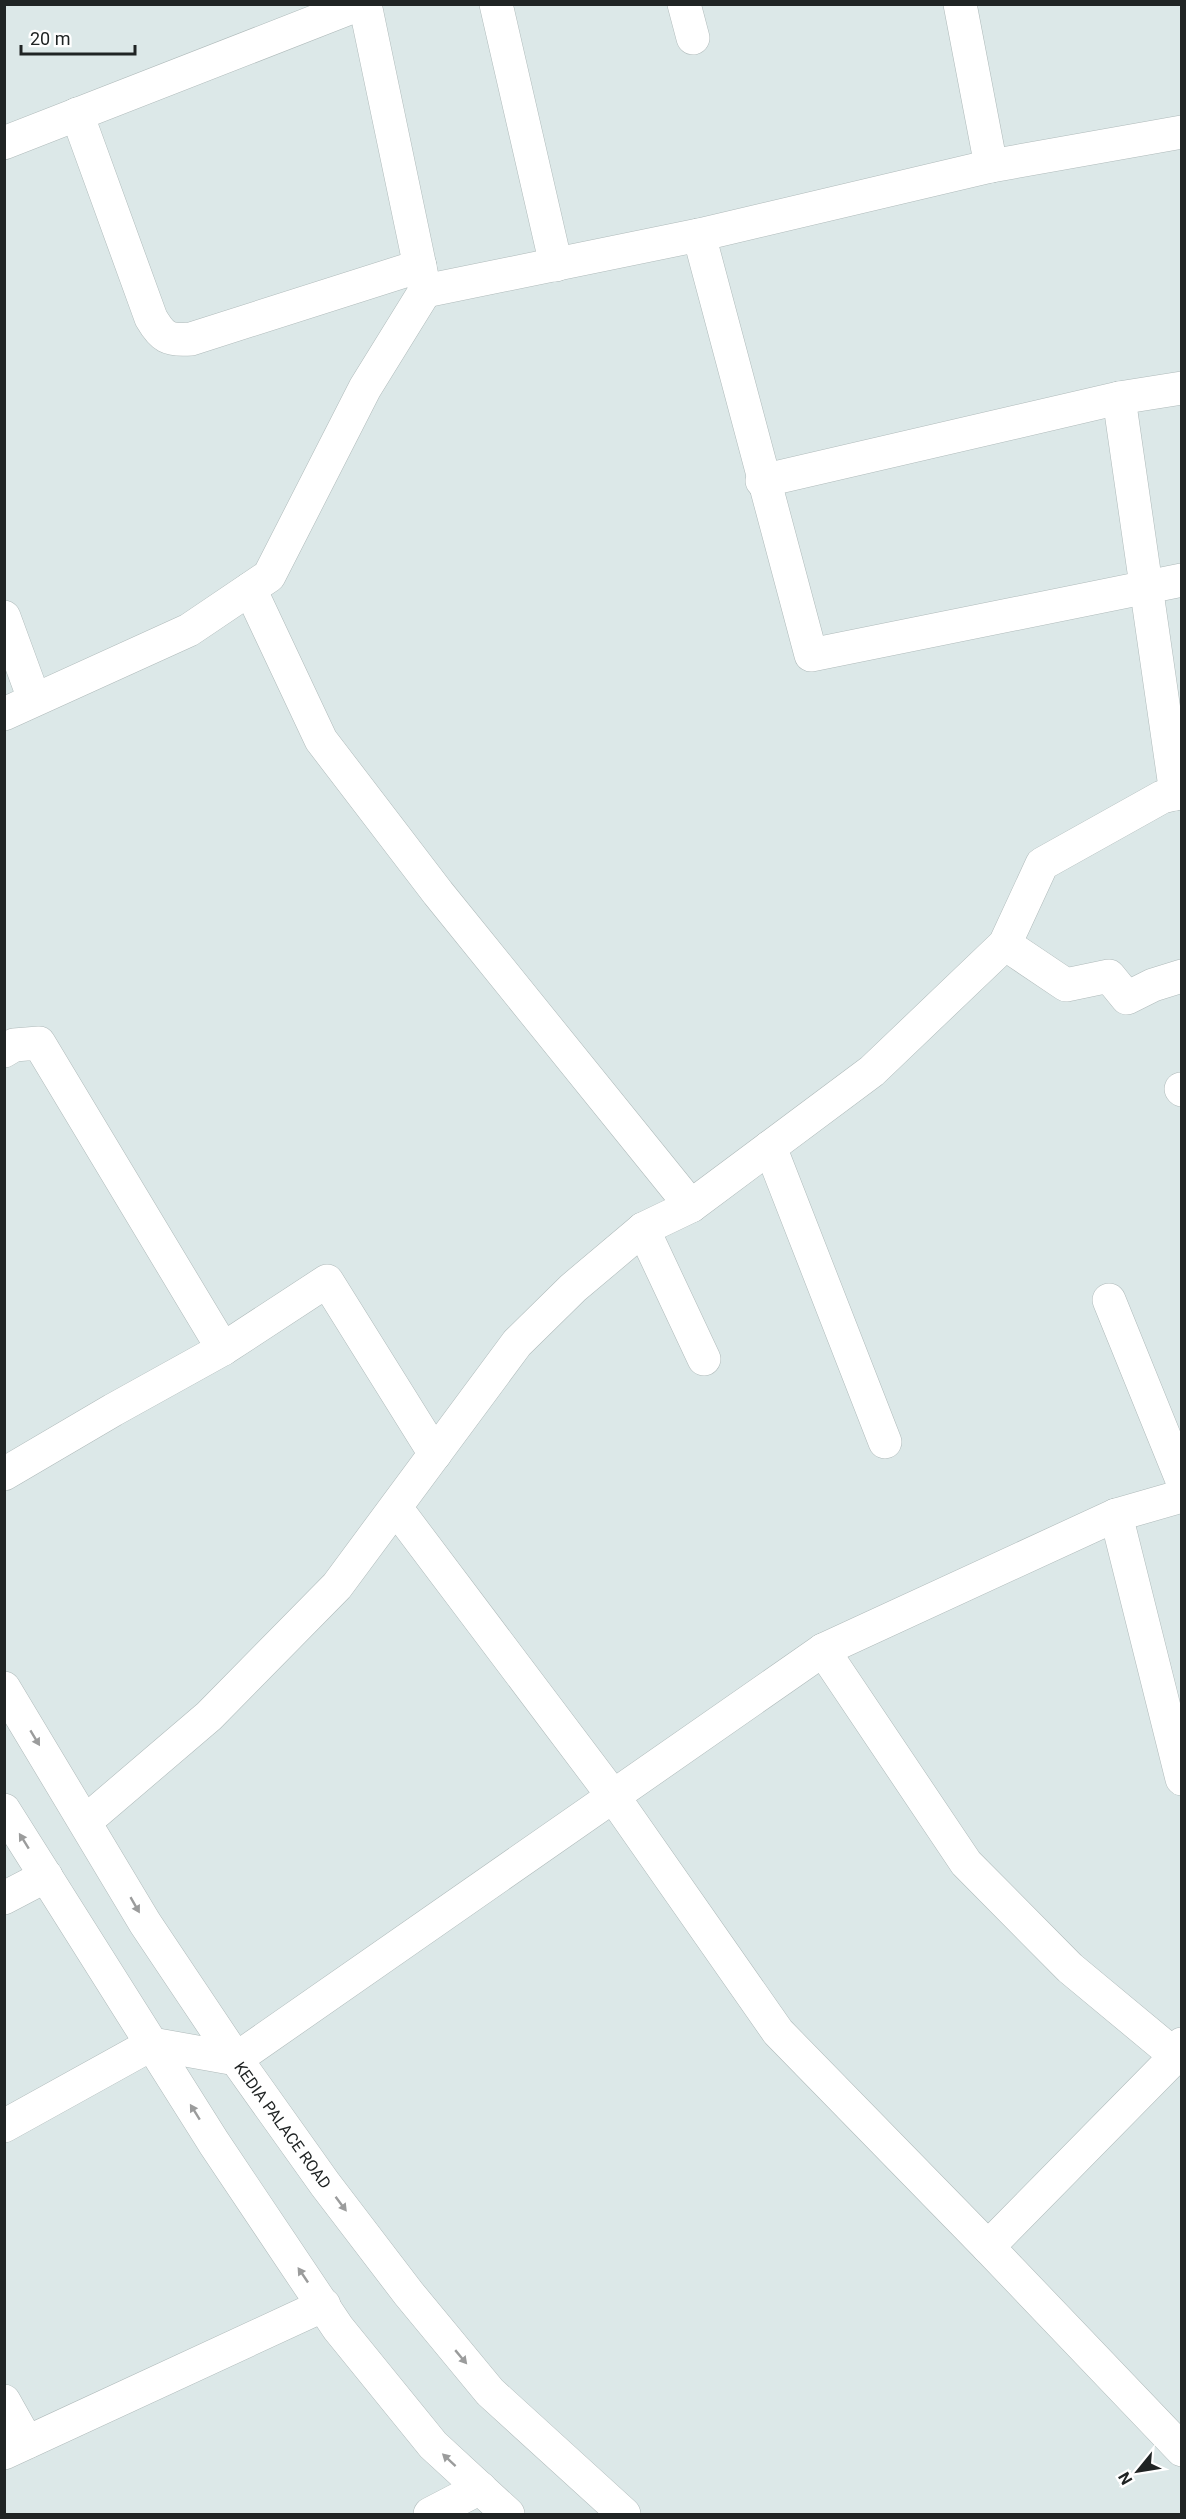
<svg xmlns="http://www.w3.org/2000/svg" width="1186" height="2519" viewBox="0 0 1186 2519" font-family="Roboto,sans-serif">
	<rect width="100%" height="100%" fill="#dce8e8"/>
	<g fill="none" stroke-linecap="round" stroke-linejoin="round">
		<g stroke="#afbaba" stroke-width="34">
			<g id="street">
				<path d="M496,4L556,265"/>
				<path d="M684,4L693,38"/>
				<path d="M960,4L991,166"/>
				<path d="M77,114L151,318C162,337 168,341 191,339L420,266"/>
				<path d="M4,143L360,4"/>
				<path d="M699,235L811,655L1182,580"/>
				<path d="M425,291L699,235L991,166L1182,132"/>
				<path d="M1119,398L1176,794"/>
				<path d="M762,481L1119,398L1182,388"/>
				<path d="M250,589L321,740L438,893L691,1206"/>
				<path d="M4,617L34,699"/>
				<path d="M4,714L189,630L269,576L365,388L425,291L365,4"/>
				<path d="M1005,944L1066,985L1109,976L1127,998L1153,985L1182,976"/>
				<path d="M4,1051L14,1045L39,1043L223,1349"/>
				<path d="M1181,1089L1182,1090"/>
				<path d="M770,1147L885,1442"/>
				<path d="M643,1229L704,1359"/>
				<path d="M1109,1300L1182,1480"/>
				<path d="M4,1474L113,1410L223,1349L327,1281L435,1454"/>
				<path d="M396,1508L613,1796L778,2032L988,2247L1182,2450"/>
				<path d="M1116,1515L1182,1779"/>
				<path d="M823,1650L966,1863L1070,1968L1176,2056"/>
				<path d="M86,1821L209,1716L337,1586L517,1343L573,1288L643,1229L691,1206L872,1071L1005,944L1042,864L1162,797L1182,792"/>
				<path d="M4,1898L46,1876"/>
				<path d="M4,2126L152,2044L236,2059L823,1650L1116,1515L1182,1496"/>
				<path d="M988,2247L1176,2056L1182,2044"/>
				<path d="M4,2401L27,2442"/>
				<path d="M4,2453L324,2305"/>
				<path d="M430,2514L480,2488"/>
			</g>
		</g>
		<g stroke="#afbaba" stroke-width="34">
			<g id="secondary">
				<path d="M4,1688L145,1923L236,2059L325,2184L409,2294L490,2392L624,2514"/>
				<path d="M4,1810L214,2143L338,2328L433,2445L508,2514"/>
			</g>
		</g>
		<use href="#street" stroke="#fff" stroke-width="33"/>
		<use href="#secondary" stroke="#fff" stroke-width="33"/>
	</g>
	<defs><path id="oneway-solid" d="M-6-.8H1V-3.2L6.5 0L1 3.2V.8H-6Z" transform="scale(1.5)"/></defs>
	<g fill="#9b9c9c">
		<use href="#oneway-solid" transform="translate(35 1738) rotate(59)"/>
		<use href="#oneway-solid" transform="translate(24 1841) rotate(-122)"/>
		<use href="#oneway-solid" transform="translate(135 1905) rotate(60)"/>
		<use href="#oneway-solid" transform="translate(195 2112) rotate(-122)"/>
		<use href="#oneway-solid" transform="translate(341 2204) rotate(53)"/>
		<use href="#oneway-solid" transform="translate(303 2275) rotate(-124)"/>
		<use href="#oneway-solid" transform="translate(461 2357) rotate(50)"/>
		<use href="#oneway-solid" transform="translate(449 2460) rotate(-137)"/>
	</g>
	<g text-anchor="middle" stroke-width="5" stroke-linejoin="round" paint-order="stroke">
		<g font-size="16" fill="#202424" stroke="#fff">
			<text transform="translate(283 2125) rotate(54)" y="6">KEDIA PALACE ROAD</text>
		</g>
	</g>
	<rect width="1186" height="2519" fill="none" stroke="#202424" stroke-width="12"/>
	<g transform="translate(1138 2471) rotate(240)" stroke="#ffffff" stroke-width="4.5" paint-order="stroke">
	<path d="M0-4.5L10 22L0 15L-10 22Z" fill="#202424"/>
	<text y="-9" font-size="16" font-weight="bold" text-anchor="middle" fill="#202424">N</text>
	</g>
	<path d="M21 45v9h114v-9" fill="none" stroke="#202424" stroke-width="3"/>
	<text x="30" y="45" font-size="18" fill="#202424" stroke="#ffffff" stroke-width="4.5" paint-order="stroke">20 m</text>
</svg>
